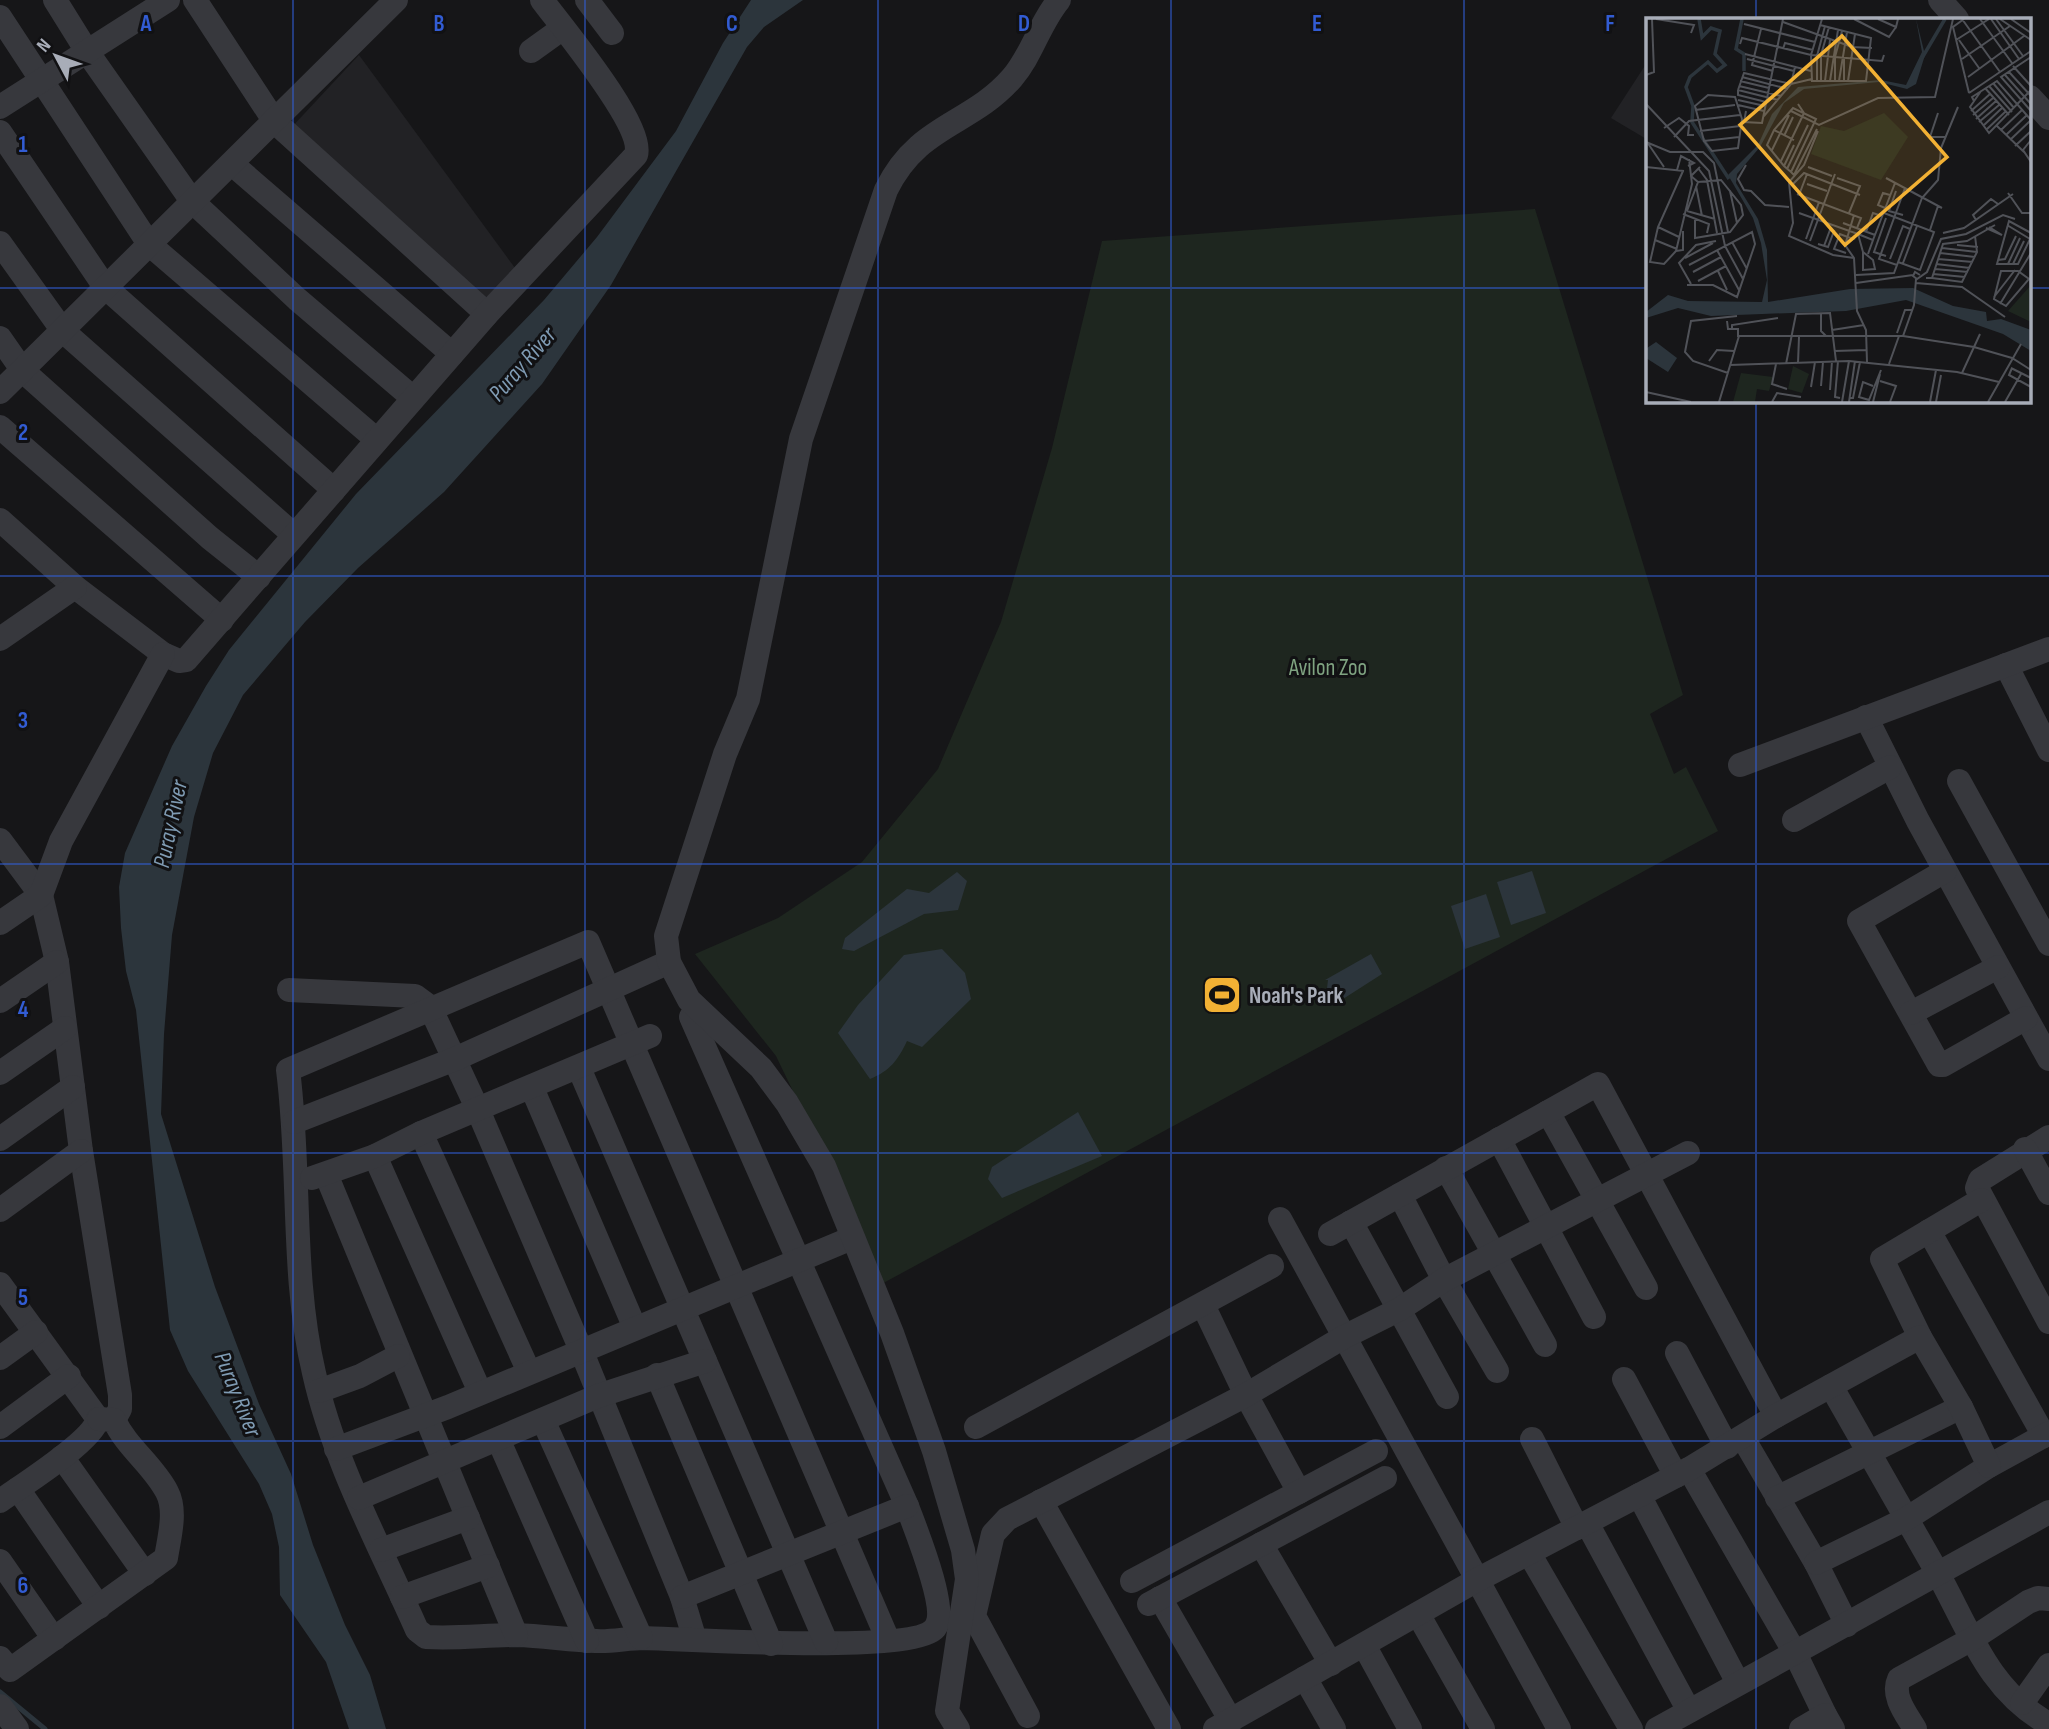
<svg xmlns="http://www.w3.org/2000/svg" width="2049" height="1729" viewBox="0 0 2049 1729" font-family="'Sofia Sans Condensed',sans-serif">
	<rect width="100%" height="100%" fill="#161618"/>
	<g fill="#222225">
		<path d="M359,55L515,268L487,302L290,129Z"/>
		<path d="M1648,61V140L1611,118Z"/>
	</g>
	<path fill="#1e261f" d="M1535,209L1683,695L1650,714L1674,774L1686,767L1718,831L876,1287L830,1168L776,1056L695,954L778,918L862,862L938,769L1001,622L1052,448L1102,241Z"/>
	<g fill="#2c353c">
		<path d="M751,0H803L764,27L747,47L611,285L542,384L444,492L358,568L305,622L243,695L213,753L194,817L172,935L164,1034L161,1114L215,1287L259,1404L291,1474L313,1545L345,1625L370,1675L386,1729H349L326,1662L280,1595L279,1547L272,1514L259,1484L188,1371L170,1330L136,1010L126,971L121,928L119,887L125,853L172,746L206,686L229,650L356,494L544,300L597,237L676,131L723,43Z"/>
		<path d="M1532,871L1546,913L1511,925L1497,882Z"/>
		<path d="M957,872L967,881L958,910L924,914L854,951L842,949L845,938L907,889L929,893Z"/>
		<path d="M1486,894L1500,937L1465,949L1451,906Z"/>
		<path d="M942,949L965,973L971,999L922,1047L907,1041C898,1060 890,1071 870,1079L838,1033L858,1005L904,955Z"/>
		<path d="M1371,954L1382,974L1343,999L1326,996L1328,980H1325Z"/>
		<path d="M1078,1112L1102,1156L1002,1198L988,1179L992,1167Z"/>
	</g>
	<g fill="none" stroke-linecap="round" stroke-linejoin="round">
		<path stroke="#2c353c" stroke-width="5" d="M0,1692L45,1729"/>
		<g stroke="#37383d" stroke-width="24">
			<path d="M55,0L88,53L192,201L297,299L413,398"/>
			<path d="M195,0L275,122L487,314"/>
			<path d="M587,0L612,33"/>
			<path d="M1940,0L1957,19"/>
			<path d="M0,17L149,244L377,440"/>
			<path d="M531,51L563,28"/>
			<path d="M2030,97L2049,118"/>
			<path d="M0,107L168,0"/>
			<path d="M0,132L105,287L334,490"/>
			<path d="M232,164L452,354"/>
			<path d="M0,243L63,331L294,535"/>
			<path d="M0,338L23,371L210,538L259,577"/>
			<path d="M0,392L396,0"/>
			<path d="M0,427L222,620"/>
			<path d="M0,520L75,587L163,654L179,661L186,660L487,314L636,155C645,126 562,27 542,0"/>
			<path d="M0,639L75,587"/>
			<path d="M2006,665L2049,750"/>
			<path d="M1866,717L1918,821L2049,1059"/>
			<path d="M1740,765L2049,649"/>
			<path d="M1959,781L2049,944"/>
			<path d="M1794,820L1890,767"/>
			<path d="M0,840L41,895L57,962L81,1151L120,1395V1409L114,1420"/>
			<path d="M1945,871L1859,921L1939,1065H1943L2026,1018"/>
			<path d="M0,923L41,895L61,841L163,654"/>
			<path d="M289,990L415,996L430,1007L478,1110L581,1350L682,1597L695,1640"/>
			<path d="M0,1001L57,962"/>
			<path d="M1911,1013L1998,967"/>
			<path d="M691,1017L907,1506C915,1528 949,1610 935,1628C915,1654 685,1639 644,1638C628,1638 612,1642 596,1641C570,1640 543,1636 517,1635C486,1635 456,1639 426,1637L417,1630C380,1546 334,1463 314,1373C291,1276 301,1170 288,1070L588,942L888,1640"/>
			<path d="M579,1068L826,1642"/>
			<path d="M0,1073L65,1028"/>
			<path d="M532,1088L635,1328"/>
			<path d="M1548,1112L1646,1288"/>
			<path d="M294,1122L455,1059L669,962"/>
			<path d="M421,1133L529,1372"/>
			<path d="M2049,1137L1980,1180L1977,1188L2049,1322"/>
			<path d="M0,1139L73,1087"/>
			<path d="M1499,1139L1594,1317"/>
			<path d="M2025,1149L2049,1193"/>
			<path d="M375,1156L480,1392"/>
			<path d="M1446,1168L1545,1345"/>
			<path d="M326,1174L516,1635"/>
			<path d="M312,1178L375,1156L421,1133L650,1036"/>
			<path d="M1400,1195L1444,1280L1497,1371"/>
			<path d="M0,1210L81,1151"/>
			<path d="M1280,1219L1559,1729"/>
			<path d="M1351,1222L1447,1397"/>
			<path d="M1929,1231L2044,1436"/>
			<path d="M1330,1234L1598,1084L1776,1416"/>
			<path d="M0,1284L98,1419"/>
			<path d="M1203,1305L1246,1395L1299,1492"/>
			<path d="M1920,1337L1882,1259L1981,1200"/>
			<path d="M1677,1353L1727,1447"/>
			<path d="M0,1358L36,1332"/>
			<path d="M657,1375L771,1644"/>
			<path d="M1624,1379L1676,1476"/>
			<path d="M1831,1386C1866,1448 1902,1510 1937,1572C1969,1629 1988,1691 2049,1724"/>
			<path d="M319,1391L360,1376L398,1356"/>
			<path d="M543,1420L641,1638"/>
			<path d="M0,1427L69,1376"/>
			<path d="M976,1427L1272,1266"/>
			<path d="M1743,1438L1816,1563L1847,1625"/>
			<path d="M1532,1439L1577,1528"/>
			<path d="M499,1441L587,1641"/>
			<path d="M336,1449L448,1407L852,1238"/>
			<path d="M62,1457L145,1574"/>
			<path d="M1689,1469L1795,1653L1825,1715"/>
			<path d="M18,1489L99,1607"/>
			<path d="M1639,1495L1738,1683"/>
			<path d="M359,1498L598,1396L705,1361"/>
			<path d="M1777,1498L1961,1407"/>
			<path d="M0,1501C21,1486 92,1442 98,1419"/>
			<path d="M1041,1501L1169,1729"/>
			<path d="M1587,1523L1689,1711"/>
			<path d="M1261,1544L1331,1664"/>
			<path d="M381,1550L468,1518"/>
			<path d="M1529,1553L1631,1729"/>
			<path d="M0,1561L54,1639"/>
			<path d="M1816,1563L1906,1519L1989,1466L2049,1433"/>
			<path d="M1132,1581L1376,1451"/>
			<path d="M402,1597L488,1566"/>
			<path d="M682,1597L907,1506"/>
			<path d="M1160,1598L1231,1721"/>
			<path d="M1149,1604L1385,1478"/>
			<path d="M1418,1614L1483,1729"/>
			<path d="M1364,1645L1410,1729"/>
			<path d="M0,1658L10,1670L166,1558C169,1538 177,1511 167,1492C153,1465 127,1448 114,1420L99,1419"/>
			<path d="M1305,1678L1334,1729"/>
			<path d="M2022,1703L2049,1665"/>
			<path d="M0,1706L17,1729"/>
			<path d="M1028,1716L974,1616L993,1534L1007,1519L1246,1395L1344,1337L1400,1309L1444,1280L1688,1153"/>
			<path d="M958,1729L947,1711L967,1579L963,1550L934,1451L892,1333L824,1166L787,1103L761,1068L689,1000L669,962L666,936L725,754L748,699L801,439L886,190C918,124 970,126 1012,78C1032,55 1039,24 1059,0"/>
			<path d="M1215,1729L1477,1580L1689,1469L1776,1416L1920,1337L1961,1407L1989,1466"/>
			<path d="M1657,1729L2049,1512"/>
			<path d="M1801,1729L1825,1715L1833,1729"/>
			<path d="M1915,1729C1907,1715 1891,1696 1899,1679L1972,1639L2028,1602L2038,1598L2049,1599"/>
		</g>
	</g>
	<path fill="none" stroke="#325cd3" stroke-width="2" stroke-opacity="0.55" d="M293,0V1729M585,0V1729M878,0V1729M1171,0V1729M1464,0V1729M1756,0V19M0,288H1648M2030,288H2049M1756,401V1729M0,576H2049M0,864H2049M0,1153H2049M0,1441H2049"/>
	<defs>
		<g id="stadium-square" transform="scale(2.0125)"><rect x="-9" y="-9" width="18" height="18" rx="4" fill="#f2b134" stroke="#111113"/><path d="M0-5a6.5 5 0 1 0 0 10a6.5 5 0 1 0 0-10ZM-3.5-1.8h7v3.6h-7Z" fill="#111"/></g>
	</defs>
	<g fill-rule="evenodd">
		<use href="#stadium-square" x="1222" y="995"/>
	</g>
	<g text-anchor="middle" stroke-width="6" stroke-linejoin="round" paint-order="stroke">
		<g font-size="23" fill="#7fa381" stroke="#111113">
			<text x="1328" y="675">Avilon Zoo</text>
		</g>
		<g font-size="23" font-weight="bold" fill="#a8adb8" stroke="#111113" text-anchor="start">
			<text x="1249" y="1003">Noah's Park</text>
		</g>
		<g font-size="24" font-style="italic" fill="#7f9bb3" stroke="#111113">
			<text transform="translate(522 364) rotate(-49)" y="8">Puray River</text>
			<text transform="translate(170 824) rotate(-78)" y="8">Puray River</text>
			<text transform="translate(238 1394) rotate(68)" y="8">Puray River</text>
		</g>
	</g>
	<g transform="translate(1646 18)">
		<rect width="385" height="385" fill="#161618"/>
		<path d="M238,95L262,119L235,162L165,136L175,108L198,113ZM385,267V304L362,293ZM147,348L163,356L156,375L142,371ZM95,355L127,359L123,373L111,371L109,384H87Z" fill="#1e261f"/>
		<path d="M270,1L279,37L270,66L261,71L233,64L158,71L138,85L114,129L91,156L90,165L112,201L121,232L122,284L204,271L267,270L307,288L340,294L341,303L355,301L385,312V333L357,316L260,282L200,293L116,296L65,298L32,290L0,300V294L22,277L42,283L116,284L121,262L115,225L107,200L82,157L112,127L126,96L152,69L235,62L260,67L276,34ZM10,324L31,340L22,354L0,340L1,330Z" fill="#2c353c"/>
		<path fill="none" stroke="#2c353c" stroke-width="3.5" d="M53,1L56,19L65,10L74,13L69,36L79,47L71,53L62,44L44,59L40,69L47,88L46,104L83,161M96,1L90,31L98,36V53M276,40L299,1"/>
		<path fill="none" stroke="#505258" stroke-width="2" d="M10,1L48,7L45,15M208,1L243,19L250,9M232,1L250,9L252,1M316,1L354,54M318,1L307,9L323,75M334,1L366,45M345,1L373,41M350,1L377,38M354,1L385,22M365,1L385,15M137,4L206,29L226,30M98,6L169,24M174,7L225,20L220,63H166L165,37L169,24L176,1M115,11L106,47L127,53M310,22L343,1M313,22L333,50M94,26L96,20L165,37L236,43L238,37M137,31L139,25L167,32M99,36L165,53M385,39L355,59L385,93M198,40V63M101,41L148,53M316,41L364,8M367,48L385,68M363,54L385,78M0,57L8,54L6,1M359,57L385,86M96,59L142,71M322,59L378,18M94,63L123,70M171,63V38L179,8M175,63V37L183,9M179,63L184,22M184,63L192,12M189,63V39L196,13M193,63L201,14M202,63L209,16M347,65L368,90M93,68L135,78M343,68L366,94M339,70L363,97M92,72L98,55L145,66L166,61M92,72L132,82M92,72V77L120,84M335,73L324,89L343,115L385,72M323,75L385,33M92,82L119,88M328,83L326,79L351,63L385,102M0,86L63,153L79,228L97,261M92,87L118,93M49,92L89,87M100,93L98,104L116,105L137,1M145,93L173,107L232,80L289,79L307,1M325,93L344,76M292,95L284,119H299M327,97L347,80M118,98L145,66L149,49M330,101L350,83M333,104L353,87M337,108L356,90M351,108L378,134M18,110L33,100L43,108L42,117H48M128,112L148,122M340,112L359,94M355,112L376,92M54,113L94,108M172,113L158,147L143,164L147,205L143,218L187,237L208,240M360,117L381,97M138,118L147,99M28,119L43,103L94,97M364,122L385,102M385,122L377,132L385,144M58,123L66,133L92,130L96,101L89,79L62,77L49,88L58,123L93,119M0,124L24,134H43M1,124L18,149M369,128L385,113M126,132L143,97M43,134H57L68,145L82,214M135,143L158,95L152,86M100,147L92,161L98,172L105,173L119,187L143,189M138,148L148,127M0,149L38,153M162,149L186,158M52,150L61,162L71,215M141,151L162,107M31,152L35,138L48,145L42,148M37,153L12,209L4,244L18,246L30,233L46,166L43,141M145,154L170,101L147,90L128,112L121,127L138,148L145,154L148,157L171,111M191,160L214,168L203,195M240,160L296,190M147,166L158,155L214,177M161,166L181,173M50,168L56,198M84,173L91,205M250,173L243,193L257,197M362,175L376,195H385M151,176L215,200L211,210M153,177L161,156M239,190L232,187L237,175L244,177M41,193L52,164L45,158L54,149M41,193L69,201M153,195L212,216L217,234M238,195L288,214L274,252L252,244M37,196L63,206L61,215M208,197L199,227L208,240L211,293L220,312L221,344M49,200V220L84,214L97,197L95,187L75,162L52,164M240,200L228,234L240,238M330,202L327,197L345,181L352,186M197,205L229,217M361,207L384,221M12,209L33,219M340,210L356,217L343,209M284,212L292,188M220,214L227,195L236,198M297,215L318,210L367,176M385,215L363,203L351,246H372L385,219M212,216L227,222L222,236M160,221L173,184M9,222L31,231M227,222L249,165M164,223L189,156M86,224L101,251M199,224L207,221L194,216L188,231L200,235M172,226L182,229L188,213L184,212L178,228M311,227L332,229M296,230L331,234M71,232L93,272M30,233L37,232V213M217,234L227,242L229,251L217,252ZM294,235L329,239M39,240L67,225M244,241L257,208L264,211M292,241L327,244M352,242L359,241L370,218M257,245L271,208M290,246L324,250M362,246L374,220M367,246L378,223M251,247L233,241L259,170M289,251L322,254M72,253L81,272M355,253H372L383,261L360,288L348,281ZM47,254L75,239M287,256L319,259M210,257L248,255L276,180L292,162L295,130L312,89M274,257L269,254L267,258L271,261L281,254L295,221L320,216L357,197L369,201M280,260H286L297,226L321,223L349,207M286,260L316,264L331,234L329,218M52,263L80,248M210,265L267,257M270,265L316,269L359,299M45,266L33,245L50,227L70,223M41,267H67L91,279L109,226L106,214L43,247M348,279L369,252M354,286L385,235M175,296V313L180,318M81,303L82,311H92V319M86,311V307L132,300M186,312L218,307M251,315L259,292H266M257,318L328,329L366,340L385,352M188,333L221,332M63,343L71,332L88,333M192,343L189,379L194,380M152,345L153,319M130,346L126,366L141,371M140,346L150,296L184,295L190,343M243,346L253,318M84,347L203,343L311,354L353,364M365,350L385,360M366,350L363,357L385,369M82,355L47,343L39,334L45,303L91,298M316,355L334,316M234,363L250,368L244,384M175,368L177,344M227,368L217,364L213,379L223,382L235,352M165,369L169,344M184,372L186,343M0,374L45,384M203,380H207L214,344M73,384L93,318H257L268,287L270,261M126,384L131,375L155,379M196,384L203,343M203,384L209,343M227,384L234,356M284,384L290,352M290,384L295,357M342,384L375,326M359,384L375,356"/>
		<path fill="#f2b134" fill-opacity="0.15" stroke="#f2b134" stroke-width="3.5" d="M196,18L301,139L199,227L94,107Z"/>
		<rect width="385" height="385" fill="none" stroke="#a8adb8" stroke-width="3.5"/>
	</g>
	<g font-size="23" text-anchor="middle" font-weight="bold" fill="#325cd3" stroke="#111113" stroke-width="6" stroke-linejoin="round" paint-order="stroke">
		<text x="146" y="31">A</text>
		<text x="439" y="31">B</text>
		<text x="732" y="31">C</text>
		<text x="1024" y="31">D</text>
		<text x="1317" y="31">E</text>
		<text x="1610" y="31">F</text>
		<text x="23" y="152">1</text>
		<text x="23" y="440">2</text>
		<text x="23" y="728">3</text>
		<text x="23" y="1017">4</text>
		<text x="23" y="1305">5</text>
		<text x="23" y="1593">6</text>
	</g>
	<g transform="translate(56 56) rotate(311)" stroke="#111113" stroke-width="5" paint-order="stroke">
	<path d="M0-5L12 26L0 18L-12 26Z" fill="#a8adb8"/>
	<text y="-10" font-size="19" font-weight="bold" text-anchor="middle" fill="#a8adb8">N</text>
	</g>
</svg>
